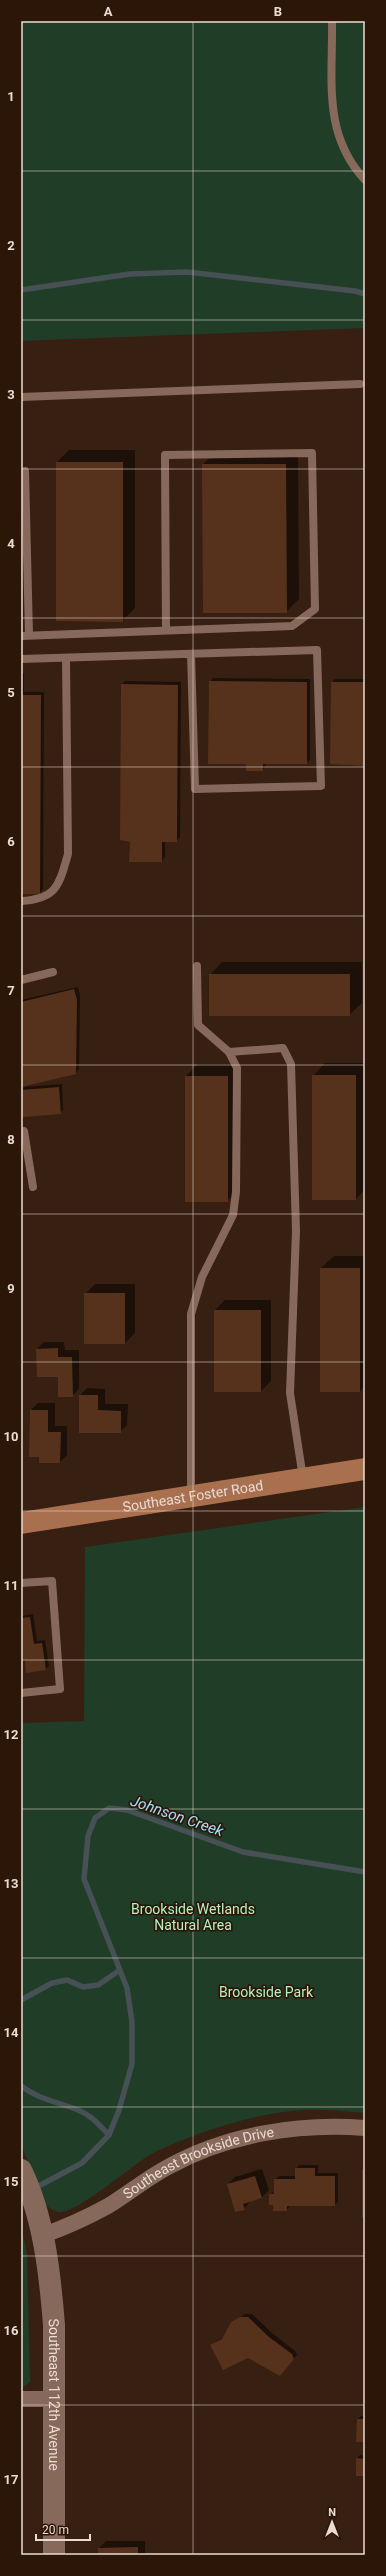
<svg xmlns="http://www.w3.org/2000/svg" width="386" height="2576" viewBox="0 0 386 2576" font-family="Roboto,sans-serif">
	<rect width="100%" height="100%" fill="#371f11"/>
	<g fill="#203d27">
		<path d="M21,21H365V328L21,341Z"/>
		<path d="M365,1507V2113C341,2111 316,2108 292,2111C250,2115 192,2134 153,2153C135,2163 75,2215 59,2212C32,2206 33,2166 21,2146V1723L84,1721L85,1547Z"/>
		<path d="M21,2225L27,2254L30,2382L21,2389Z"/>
	</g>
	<g fill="#0007">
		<path d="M69,450H135V608L122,621L57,462Z"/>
		<path d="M216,452H298L299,599L286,612L203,464Z"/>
		<path d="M21,673H24V692H44L43,889L40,893H21Z"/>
		<path d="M213,678L310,679V760L306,763H266L263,770L247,763L210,682Z"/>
		<path d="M335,679H365V765H348L332,682Z"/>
		<path d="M125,681L181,682L180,837L177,841H165V857L162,861L131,841L122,685Z"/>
		<path d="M222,962H362V1003L349,1015L210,975Z"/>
		<path d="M78,987L80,996L79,1069L76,1073L21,1086V1000Z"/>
		<path d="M325,1063H365V1189L356,1199L313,1076Z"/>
		<path d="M198,1064H240V1189L227,1201L186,1076Z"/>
		<path d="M62,1084L63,1110L60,1113L22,1090L25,1087Z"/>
		<path d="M21,1213H22L21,1228Z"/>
		<path d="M334,1256H365V1386L360,1391H321V1268Z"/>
		<path d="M95,1284H135V1333L125,1343L85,1294Z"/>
		<path d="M225,1300H271V1381L261,1391L215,1310Z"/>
		<path d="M44,1342H64L65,1350H79V1389L72,1396L37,1349Z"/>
		<path d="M87,1388L105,1389V1404H128L127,1425L120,1432L80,1395Z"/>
		<path d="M38,1403H55V1426H67V1455L60,1462L40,1456L31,1410Z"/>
		<path d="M33,1614L37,1641L45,1640L49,1666L46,1669L25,1659L21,1660V1616Z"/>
		<path d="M299,2165H318V2173H338V2202L334,2205H290L287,2210H274L270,2195L275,2191V2180L279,2176H296V2168Z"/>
		<path d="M262,2169L269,2190L262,2197L251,2200L244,2209L228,2184L235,2177Z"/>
		<path d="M245,2314H252L272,2333L295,2351L297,2355L283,2372L248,2357L211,2345L224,2337L232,2323Z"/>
		<path d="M361,2416H365V2441L358,2419Z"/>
		<path d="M360,2455L365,2456V2475L357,2459Z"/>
		<path d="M106,2541H145V2555H99V2548Z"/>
	</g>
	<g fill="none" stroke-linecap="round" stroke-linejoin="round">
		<g stroke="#465055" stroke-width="5.5">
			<path d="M21,290L130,274L187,272L355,291L365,294"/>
			<path d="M21,2000L52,1983L67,1980L83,1987L98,1985L120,1970"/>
			<path d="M21,2086C38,2099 58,2102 78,2110C91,2115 99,2125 109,2135"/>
			<path d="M33,2189L82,2163L109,2135L119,2110L132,2064V2022L127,1988L84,1879L88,1836L95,1818L109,1808L127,1810L243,1852L365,1872"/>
		</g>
	</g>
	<g fill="#56321d">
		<path d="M56,462H123V622L56,621Z"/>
		<path d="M202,464H286L287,613H203Z"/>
		<path d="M209,681L307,682V764H263V771H246V764H208Z"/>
		<path d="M331,682H365V766L330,764Z"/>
		<path d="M121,684L178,685L177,842H162V862H129L130,842L120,840Z"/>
		<path d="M21,695H41L40,894H21Z"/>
		<rect x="209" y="974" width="141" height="42"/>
		<path d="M74,989L77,1000L76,1074L21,1087V1002Z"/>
		<rect x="312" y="1075" width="44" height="125"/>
		<rect x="185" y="1076" width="43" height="126"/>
		<path d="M59,1087L61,1114L23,1117L21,1090Z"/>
		<rect x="320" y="1268" width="40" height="124"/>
		<rect x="84" y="1293" width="41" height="51"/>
		<rect x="214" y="1310" width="47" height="82"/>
		<path d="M58,1348V1357H72L73,1397H58V1377H37L36,1349Z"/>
		<path d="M79,1395H98V1410L121,1411V1433H79Z"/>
		<path d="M30,1410H48V1432H61L60,1463H39V1457H29Z"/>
		<path d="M30,1617L34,1644L42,1643L46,1670L26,1673L25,1660L21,1661V1618Z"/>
		<path d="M295,2168H315V2176H335V2206H287V2211H273V2205H269V2194H274V2179H295Z"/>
		<rect x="362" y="2169" width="3" height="48"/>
		<path d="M255,2176L262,2198L243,2204L245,2210L235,2212L227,2184Z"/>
		<path d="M240,2317H248L269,2337L292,2354L294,2359L280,2376L248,2358L223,2370L210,2345L222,2339L231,2322Z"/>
		<path d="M357,2419H365V2442H356Z"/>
		<path d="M356,2458L365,2459V2476H356Z"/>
		<path d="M138,2547V2555H98V2548Z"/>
	</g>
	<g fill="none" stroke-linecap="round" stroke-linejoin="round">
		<g stroke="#86695a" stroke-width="8">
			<path d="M332,21C333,79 322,134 365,180"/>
			<path d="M21,397L360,384"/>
			<path d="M25,471L29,635"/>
			<path d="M21,636L292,626L315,609L312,453L165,455L166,630"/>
			<path d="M21,659L317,650L321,786L195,789L191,654"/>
			<path d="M21,901C57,899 59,885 68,854L66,658"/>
			<path d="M21,980L53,972"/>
			<path d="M229,1052L283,1048L291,1064L296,1231L290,1393L303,1478"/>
			<path d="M21,1132L24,1131L33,1187"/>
			<path d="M191,1496V1314L202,1277L233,1215L236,1192L237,1068L229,1052L198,1025L197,966"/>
			<path d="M21,1583L52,1581L60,1689L21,1693"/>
		</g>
		<g stroke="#86695a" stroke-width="16">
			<path id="s1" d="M41,2236C64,2228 86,2218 108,2206C128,2194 147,2178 168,2167C227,2134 299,2123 365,2128"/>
			<path d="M21,2399H54"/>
		</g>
		<path stroke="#86695a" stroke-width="22" id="s2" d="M21,2170C44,2217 50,2274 54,2325V2555"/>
		<path stroke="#a97050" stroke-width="22" id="s3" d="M21,1523L365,1469"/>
	</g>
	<path fill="none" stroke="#ebdbd2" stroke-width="1" stroke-opacity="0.55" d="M193,21V2555M21,171H365M21,320H365M21,469H365M21,618H365M21,767H365M21,916H365M21,1065H365M21,1214H365M21,1362H365M21,1511H365M21,1660H365M21,1809H365M21,1958H365M21,2107H365M21,2256H365M21,2405H365"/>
	<g text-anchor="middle" stroke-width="3.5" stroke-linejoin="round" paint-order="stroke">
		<g font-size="14" fill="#ebdbd2" stroke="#2c1608">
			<text dy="5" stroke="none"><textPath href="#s3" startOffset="174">Southeast Foster Road</textPath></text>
			<text dy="5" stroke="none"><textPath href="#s1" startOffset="175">Southeast Brookside Drive</textPath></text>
			<text dy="5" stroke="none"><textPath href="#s2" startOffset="229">Southeast 112th Avenue</textPath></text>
		</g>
		<g font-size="14" fill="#b4f2c1" stroke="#2c1608">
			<text x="193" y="1914">Brookside Wetlands<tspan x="193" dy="16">Natural Area</tspan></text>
			<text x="266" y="1997">Brookside Park</text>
		</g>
		<g font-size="15" font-style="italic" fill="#a2e0fb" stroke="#2c1608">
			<text transform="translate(177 1816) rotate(19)" y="5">Johnson Creek</text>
		</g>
	</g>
	<rect width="386" height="2576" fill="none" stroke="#2c1608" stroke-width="44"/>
	<g transform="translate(332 2522)" stroke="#2c1608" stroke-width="3" paint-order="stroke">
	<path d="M0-3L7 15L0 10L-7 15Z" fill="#ebdbd2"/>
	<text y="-6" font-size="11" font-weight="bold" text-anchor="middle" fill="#ebdbd2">N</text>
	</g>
	<path d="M36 2534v6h54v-6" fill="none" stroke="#ebdbd2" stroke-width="2"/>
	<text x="42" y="2534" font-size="12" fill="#ebdbd2" stroke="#2c1608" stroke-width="3" paint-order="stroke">20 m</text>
	<rect x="22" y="22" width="342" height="2532" fill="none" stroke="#ebdbd2" stroke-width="1.5"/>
	<g font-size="13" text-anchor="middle" font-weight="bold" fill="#ebdbd2">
		<text x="108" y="16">A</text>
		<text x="278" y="16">B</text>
		<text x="11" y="101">1</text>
		<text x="11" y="250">2</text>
		<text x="11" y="399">3</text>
		<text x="11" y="548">4</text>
		<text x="11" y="697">5</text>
		<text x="11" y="846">6</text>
		<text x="11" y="995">7</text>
		<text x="11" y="1144">8</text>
		<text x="11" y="1293">9</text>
		<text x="11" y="1441">10</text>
		<text x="11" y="1590">11</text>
		<text x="11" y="1739">12</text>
		<text x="11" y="1888">13</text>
		<text x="11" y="2037">14</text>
		<text x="11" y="2186">15</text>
		<text x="11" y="2335">16</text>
		<text x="11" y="2484">17</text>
	</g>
</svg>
